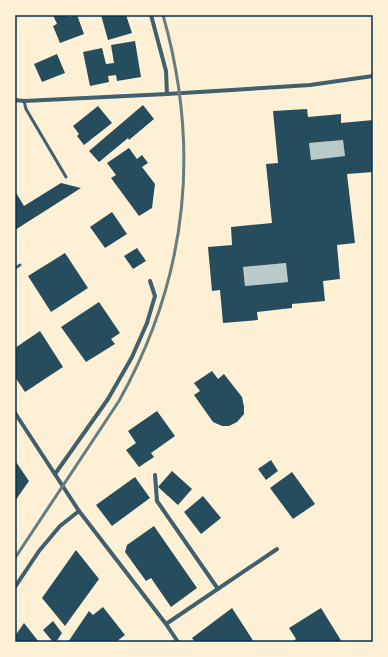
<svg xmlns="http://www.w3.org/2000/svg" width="388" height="657" viewBox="0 0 388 657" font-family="Poppins,sans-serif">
	<rect width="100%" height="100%" fill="#fdf0d5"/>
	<g fill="#b9caca">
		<path d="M343,140L345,156L311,160L309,143Z"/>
		<path d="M286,263L288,282L245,286L243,267Z"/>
	</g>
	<g fill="#264d5e" fill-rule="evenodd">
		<path d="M53,15H67L68,17L77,15L84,34L60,43L53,26L57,24Z"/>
		<path d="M101,15H126L132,33L108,40Z"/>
		<path d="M135,41L141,77L117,81L116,75L108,76L109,82L90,86L83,52L102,48L106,64L114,63L111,45Z"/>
		<path d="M57,54L65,73L42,82L34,64Z"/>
		<path d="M143,105L154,119L129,140L128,138L99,162L89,151Z"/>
		<path d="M98,106L112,123L84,145L77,136L79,134L73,126Z"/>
		<path d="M307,109L308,117L341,114V123L373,120V172L347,174L355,243L337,245L340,279L323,281L325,301L292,304V308L257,312L258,320L223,323L220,290L212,291L208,247L232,245L231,227L272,223L266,164L278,163L273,111ZM343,140L345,156L311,160L309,143ZM286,263L288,282L245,286L243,267Z"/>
		<path d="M129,148L137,159L142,155L148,163L142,167L155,184L152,208L139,216L111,178L116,175L107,163Z"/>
		<path d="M61,183L81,188L15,230V191L24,206Z"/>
		<path d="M112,212L127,234L105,248L90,227Z"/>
		<path d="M137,248L146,261L133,269L124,256Z"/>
		<path d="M65,253L88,288L51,312L28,276Z"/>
		<path d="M99,302L120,333L111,339L115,344L86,362L61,327Z"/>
		<path d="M40,331L63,367L25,392L15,377V348Z"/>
		<path d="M212,371L218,379L224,374L242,397L244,407V414L237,422L229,426H222L213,422L194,395L200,391L194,383Z"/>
		<path d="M157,411L175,436L151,453L154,457L139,467L126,450L136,443L128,431Z"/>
		<path d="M271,460L278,471L266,480L258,469Z"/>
		<path d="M15,462H16L29,481L15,501Z"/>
		<path d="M172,471L192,489L178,505L158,487Z"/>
		<path d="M292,472L315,504L293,519L270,488Z"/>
		<path d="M135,477L150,498L112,526L96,505Z"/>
		<path d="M203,496L221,518L201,534L184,512Z"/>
		<path d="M154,526L197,588L171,607L151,578L146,581L125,552L127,545Z"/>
		<path d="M76,550L99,579L65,626L42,598Z"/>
		<path d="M103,607L125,635L116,642H68L89,611L93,615Z"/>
		<path d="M232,608L254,642H195L192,638Z"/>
		<path d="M321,608L342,642H292L296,639L289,628Z"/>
		<path d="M53,621L62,633L56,642H53L43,630Z"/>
		<path d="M24,623L39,642H15V636Z"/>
	</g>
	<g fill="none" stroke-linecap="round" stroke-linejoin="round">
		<g stroke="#3f606c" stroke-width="3">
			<path d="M24,101L26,109L66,177"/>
			<path d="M15,268L20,265"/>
		</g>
		<g stroke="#3f606c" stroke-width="4">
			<path d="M151,15L166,71L167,94"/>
			<path d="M15,100L24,101L167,94L310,85L373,76"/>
			<path d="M15,413L79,511L166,624L178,642"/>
			<path d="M55,474L108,399L132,357L147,323L155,296L150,281"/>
			<path d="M155,475L157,501L218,589"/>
			<path d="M15,587L39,551L60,526L79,511"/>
			<path d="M166,624L277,549"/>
		</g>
		<path stroke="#657d81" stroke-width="3" d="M15,558L119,401C187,279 201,149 163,15"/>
	</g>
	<rect width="388" height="657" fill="none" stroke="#fdf0d5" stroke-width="32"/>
	<rect x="16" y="16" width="356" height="625" fill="none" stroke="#003049" stroke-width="1.5"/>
</svg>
